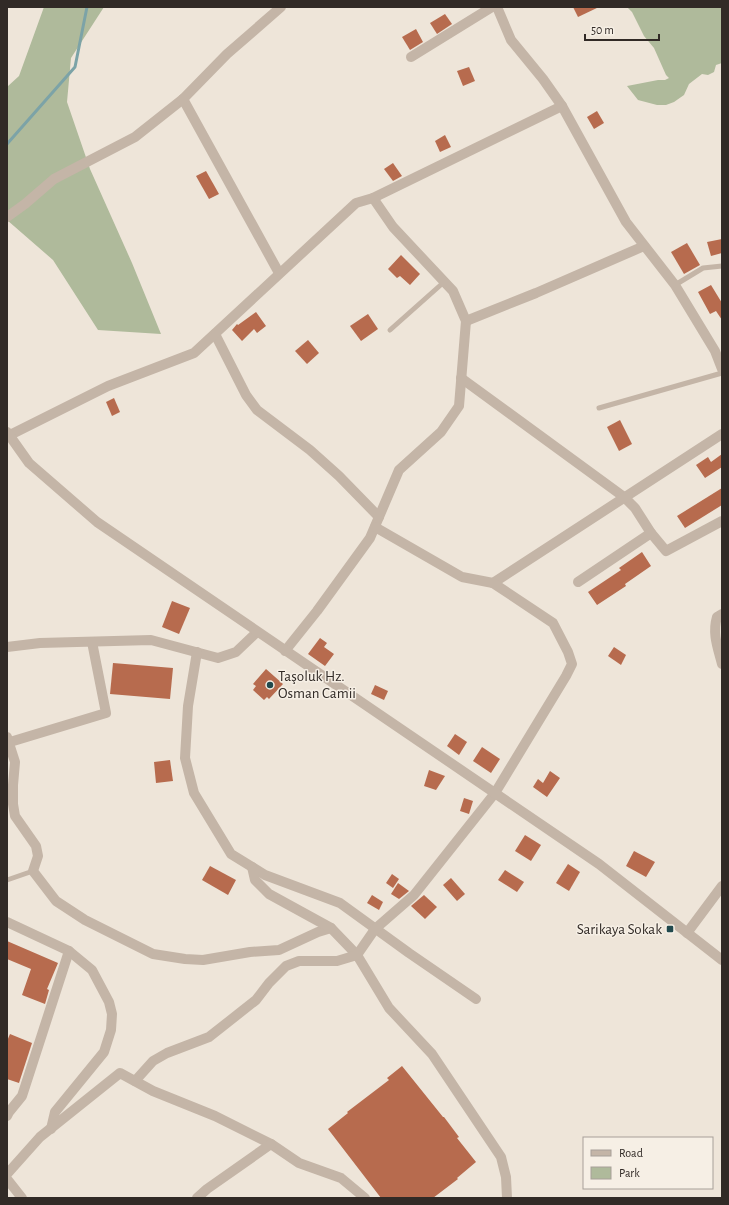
<svg xmlns="http://www.w3.org/2000/svg" width="729" height="1205" viewBox="0 0 729 1205" font-family="'Alegreya Sans',sans-serif">
	<rect width="100%" height="100%" fill="#eee5d9"/>
	<g fill="#afba9b">
		<path d="M44,7H104L71,58L67,102L90,169L132,263L161,334L98,330L53,260L7,220V87L19,76Z"/>
		<path d="M627,7H722V63L716,65L714,72L708,75L702,74L689,84L684,95L674,102L666,105H657L638,100L627,86L658,80H665L669,78L666,75L654,48L644,36L632,12Z"/>
	</g>
	<g fill="none" stroke-linecap="round" stroke-linejoin="round">
		<path stroke="#7ca3a7" stroke-width="3" d="M7,144L75,67L87,7"/>
	</g>
	<g fill="#b76b4e">
		<path d="M573,7H599L578,17Z"/>
		<path d="M445,14L452,24L437,34L430,23Z"/>
		<path d="M416,29L423,42L410,50L402,37Z"/>
		<path d="M469,67L475,81L463,86L457,71Z"/>
		<path d="M597,111L604,123L594,129L587,117Z"/>
		<path d="M445,135L451,147L440,152L435,141Z"/>
		<path d="M393,163L402,176L393,181L384,169Z"/>
		<path d="M206,171L219,194L209,199L196,176Z"/>
		<path d="M722,239V253L711,256L707,242Z"/>
		<path d="M687,243L700,265L684,274L671,252Z"/>
		<path d="M401,255L420,274L410,285L400,276L397,278L388,269Z"/>
		<path d="M711,285L722,303V320L716,311L710,314L698,292Z"/>
		<path d="M256,312L266,326L257,333L254,329L242,341L232,330L237,324L238,325Z"/>
		<path d="M368,314L378,329L361,341L350,326Z"/>
		<path d="M308,340L319,353L307,364L295,351Z"/>
		<path d="M114,398L120,412L112,416L106,402Z"/>
		<path d="M620,420L632,444L619,451L607,427Z"/>
		<path d="M722,454V467L705,478L696,465L708,457L711,462Z"/>
		<path d="M722,488V505L685,528L677,516Z"/>
		<path d="M642,552L651,566L625,584L626,586L597,605L588,592L621,570L619,568Z"/>
		<path d="M172,601L190,608L179,634L162,627Z"/>
		<path d="M320,638L327,643L324,647L334,654L325,666L308,654Z"/>
		<path d="M614,647L626,655L621,665L608,656Z"/>
		<path d="M113,663L173,668L170,699L110,694Z"/>
		<path d="M266,669L283,684L269,699L267,697L264,700L253,690L256,686L253,684Z"/>
		<path d="M375,685L388,691L384,700L371,694Z"/>
		<path d="M455,734L467,742L459,755L447,746Z"/>
		<path d="M482,747L500,759L491,773L473,761Z"/>
		<path d="M170,760L173,781L156,783L154,762Z"/>
		<path d="M429,770L445,776L436,790L424,786Z"/>
		<path d="M550,771L560,778L547,797L533,787L538,779L543,783Z"/>
		<path d="M464,798L473,801L469,814L460,811Z"/>
		<path d="M525,835L541,845L531,861L515,851Z"/>
		<path d="M634,851L655,862L646,877L626,866Z"/>
		<path d="M568,864L580,872L569,891L556,883Z"/>
		<path d="M210,866L236,880L228,895L202,880Z"/>
		<path d="M505,870L524,882L517,892L498,880Z"/>
		<path d="M392,874L399,879L393,888L386,883Z"/>
		<path d="M451,878L465,894L457,901L443,885Z"/>
		<path d="M398,883L409,891L399,899L391,894Z"/>
		<path d="M372,895L383,902L379,910L367,903Z"/>
		<path d="M424,895L437,907L425,919L411,906Z"/>
		<path d="M7,941L58,963L47,989L49,990L45,1004L22,995L31,969L7,959Z"/>
		<path d="M10,1034L32,1043L19,1083L7,1079V1041Z"/>
		<path d="M402,1066L443,1117H444L459,1137L457,1138L476,1162L457,1178L458,1179L433,1198H381L328,1129L348,1113L347,1112L389,1080L387,1078Z"/>
	</g>
	<g fill="none" stroke-linecap="round" stroke-linejoin="round">
		<g stroke="#c4b5a7" stroke-width="5">
			<path d="M675,285L703,268L722,266"/>
			<path d="M390,330L444,282"/>
			<path d="M599,408L722,373"/>
			<path d="M7,880L33,871"/>
		</g>
		<g stroke="#c4b5a7" stroke-width="10">
			<path d="M497,7L511,40L543,79L562,106L626,222L675,285L715,351L722,369"/>
			<path d="M411,57L492,7"/>
			<path d="M183,99L279,273"/>
			<path d="M7,217L25,204L54,179L135,137L183,99L227,54L281,7"/>
			<path d="M466,321L536,293L644,246"/>
			<path d="M215,334L246,395L257,410L310,450L339,476L379,517"/>
			<path d="M461,378L624,497L635,508L651,533"/>
			<path d="M10,435L108,386L194,353L356,203L373,198L562,106"/>
			<path d="M578,582L651,533L666,551L722,521"/>
			<path d="M493,583L722,434"/>
			<path d="M722,614L717,617C712,634 718,648 722,664"/>
			<path d="M7,647L40,643L151,640L218,658L236,652L257,632"/>
			<path d="M285,651L317,611L370,538L399,470L441,432L459,406L466,321L453,291L393,227L373,198"/>
			<path d="M197,652L188,706L185,758L194,793L231,854L265,875L340,903L409,953L476,999"/>
			<path d="M7,737L15,762L13,785V804L15,816L36,846L38,856L33,871L56,901L85,920L153,954L185,959L203,960L250,952L279,950L318,932L331,928"/>
			<path d="M10,742L106,713L92,642"/>
			<path d="M252,867L255,880L269,894L331,928L357,955L389,1008L432,1054L501,1157L506,1177L507,1198"/>
			<path d="M7,922L69,951L92,970L109,1002L112,1014L111,1030L104,1052L55,1112L51,1129"/>
			<path d="M687,933L722,886"/>
			<path d="M135,1081L153,1061L167,1053L209,1037L256,1000L269,983L286,966L299,961H337L357,955L375,929L414,895L495,793L566,676L572,664L568,652L553,623L493,583L462,577L375,527"/>
			<path d="M7,1116L9,1112L22,1096L69,951"/>
			<path d="M7,1174L40,1137L120,1073L153,1091L215,1116L271,1144L299,1163L341,1178L365,1198"/>
			<path d="M7,1179L22,1198"/>
			<path d="M197,1198L207,1189L271,1144"/>
		</g>
		<path stroke="#c4b5a7" stroke-width="10" d="M7,432L29,463L97,522L599,864L722,960"/>
	</g>
	<g fill="#21494d" stroke="#f6efe5" stroke-width="1.5">
		<circle cx="270" cy="685" r="4"/>
		<rect x="666" y="925" width="8" height="8" rx="2"/>
	</g>
	<g text-anchor="middle" stroke-width="3" stroke-linejoin="round" paint-order="stroke">
		<g font-size="15" fill="#312a26" stroke="#f6efe5" text-anchor="start">
			<text x="278" y="681">Taşoluk Hz.<tspan x="278" dy="17">Osman Camii</tspan></text>
			<text x="662" y="934" text-anchor="end">Sarikaya Sokak</text>
		</g>
	</g>
	<rect width="729" height="1205" fill="none" stroke="#312a26" stroke-width="16"/>
	<rect x="583" y="1137" width="130" height="52" fill="#f6efe5" stroke="#a7a099"/>
	<rect x="591" y="1150" width="20" height="6" fill="#c4b5a7" stroke="#a7a099"/>
	<text x="619" y="1157" font-size="12" fill="#312a26">Road</text>
	<rect x="591" y="1167" width="20" height="12" fill="#afba9b" stroke="#a7a099"/>
	<text x="619" y="1177" font-size="12" fill="#312a26">Park</text>
	<path d="M585 34v6h74v-6" fill="none" stroke="#312a26" stroke-width="2"/>
	<text x="591" y="34" font-size="12" fill="#312a26" stroke="#f6efe5" stroke-width="3" paint-order="stroke">50 m</text>
</svg>
